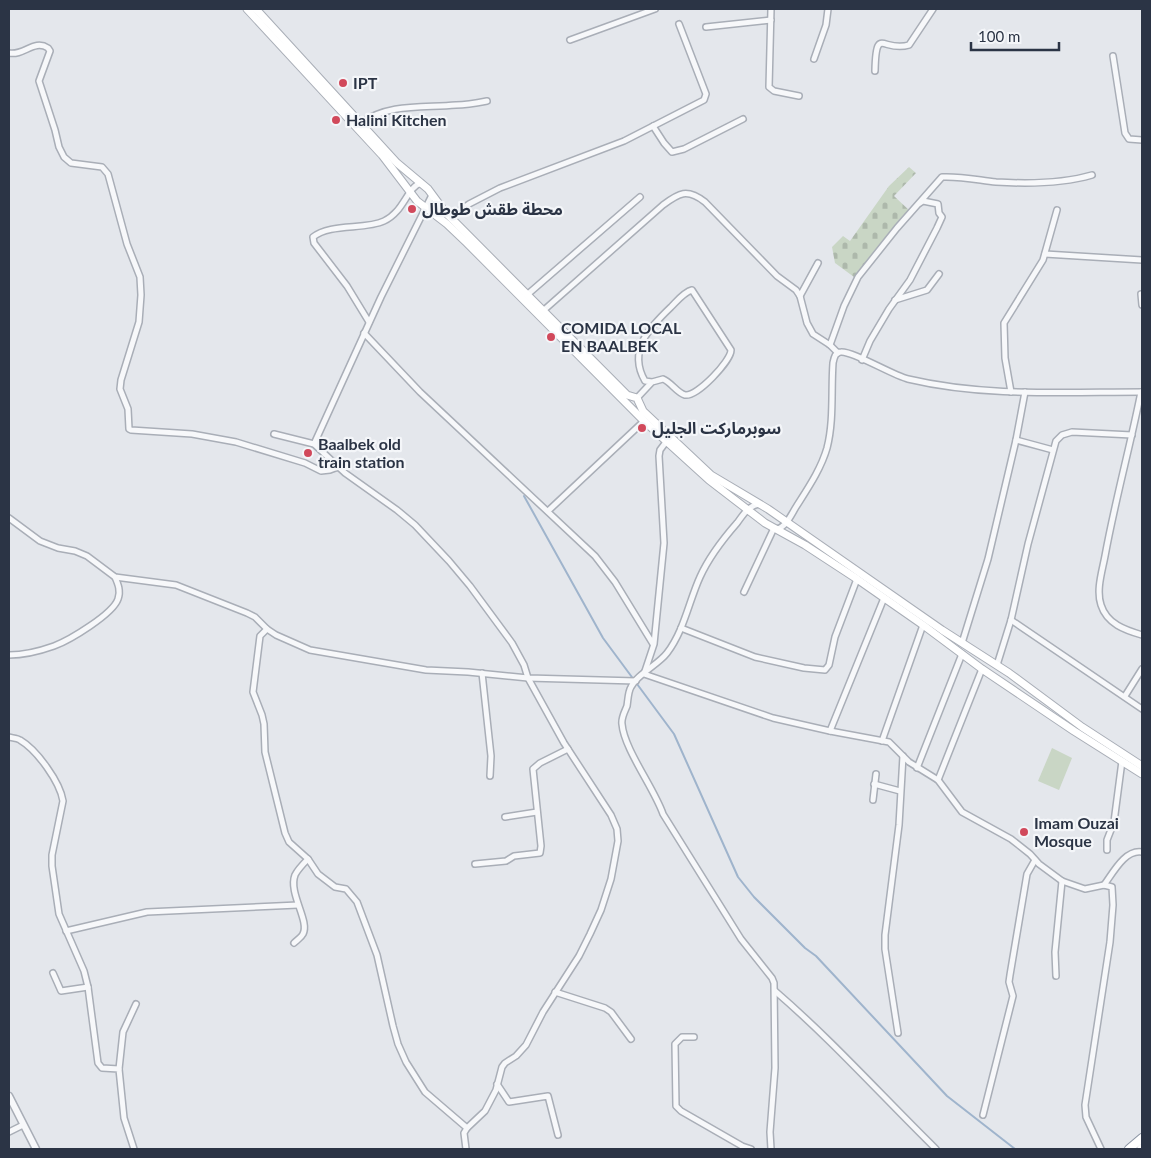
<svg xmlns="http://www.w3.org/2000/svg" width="1151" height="1158" viewBox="0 0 1151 1158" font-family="Lato,'Noto Sans Arabic',sans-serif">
	<defs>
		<pattern id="cemetery-stones" width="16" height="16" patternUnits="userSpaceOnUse" patternTransform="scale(1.25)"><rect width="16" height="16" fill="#c9d6c5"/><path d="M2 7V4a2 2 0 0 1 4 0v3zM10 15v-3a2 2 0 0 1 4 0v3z" fill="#adb8ab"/></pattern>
	</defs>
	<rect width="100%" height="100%" fill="#e4e7ec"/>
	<path fill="url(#cemetery-stones)" d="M909,167L916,173L894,196L911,212L854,277L835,263L832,247L843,236L850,241L889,186Z"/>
	<path fill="#c9d6c5" d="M1052,748L1072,758L1059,790L1038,781Z"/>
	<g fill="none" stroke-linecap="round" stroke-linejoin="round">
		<path stroke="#9fb4cc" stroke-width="2" d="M524,496L603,638L674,734L738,877L754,897L805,948L816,956L947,1096L1015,1149"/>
		<g stroke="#a9aeb7" stroke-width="8">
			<g id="minor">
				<path d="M771,9L769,87L774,91L799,96"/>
				<path d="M706,27L771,20"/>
				<path d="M570,40L655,9"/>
				<path d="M9,53C24,56 34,39 48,48L50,51L39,81L55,130L59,147L64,157L71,163L102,167L108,174L127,244L140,277L141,295L139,322L121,380L120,389L128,409L129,429L131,430L192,434L236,442L305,463L321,471L330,470L338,467"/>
				<path d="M1113,56L1125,133L1129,139L1142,140"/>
				<path d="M814,59L826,25L828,9"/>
				<path d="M875,71C876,24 883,53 909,45L933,9"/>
				<path d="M361,123C389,103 424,108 456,105C467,105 477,103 487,101"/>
				<path d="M653,126L664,143L672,152L684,149L743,119"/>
				<path d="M450,217L469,204L500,188L624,141L704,100L706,94L679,24"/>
				<path d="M1045,254L1142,260"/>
				<path d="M528,294L640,197"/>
				<path d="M1141,294L1142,305"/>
				<path d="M800,296L818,263"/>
				<path d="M895,300L927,290L939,274"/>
				<path d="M544,310L663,205C679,193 687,188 705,202L777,276L796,290L800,296L807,323L813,334L830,345L838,353"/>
				<path d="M369,322L347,286L314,243L313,237C330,223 365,230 384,221C404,212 407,187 421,183"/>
				<path d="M364,333L420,392L595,556L615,582L653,644"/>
				<path d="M830,345L844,306L858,277L897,228L942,177C960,176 978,180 996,182C1028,184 1061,184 1092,175"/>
				<path d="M862,360L870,341L889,309L910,280L937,228L942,217L939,213L938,204L923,201L920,203"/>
				<path d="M1011,392L1005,358L1004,323L1043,260L1057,210"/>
				<path d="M1141,392C1130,447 1115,501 1105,556C1102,572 1096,590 1101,605C1107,624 1125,630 1142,635"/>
				<path d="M637,398L652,382L663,379C671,382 677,393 685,395C697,397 731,361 731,350L692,290C684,292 677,301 671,307C650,327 627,350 645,381L652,382"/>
				<path d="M274,434L314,444L345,473L397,510L415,525L449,561L470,586L512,643L524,665L528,678L564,743L611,815L617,829L618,841L611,879L601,910L590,934L579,956L543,1012L526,1045L516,1056L505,1063L502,1067L496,1090L485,1111L467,1128"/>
				<path d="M1016,440L1053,450"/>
				<path d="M666,442L660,450L659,456L664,543L654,644L644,674L773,718L830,731L889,742L909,762L938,780L962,812L1011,839L1030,854L1039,864L1062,881L1085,889L1104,885L1112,887L1113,905L1110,942L1085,1105L1086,1117L1101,1149"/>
				<path d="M314,444L381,297L432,195"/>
				<path d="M759,504C748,506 743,515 737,523C723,539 709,557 700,577C689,601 684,631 667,653C658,665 637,674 631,687C628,692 628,700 627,706C625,711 621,718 622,724C624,749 654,788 663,814L741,939L772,978L774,983L775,1068L770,1132L771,1149"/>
				<path d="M548,511L644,421"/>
				<path d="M9,518L40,541L58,548L75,551L87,556L115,577L176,585L247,613L255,617L267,629L276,635L310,650L426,670L468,672L528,678L636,681"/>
				<path d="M777,529C786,527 791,515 796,507C808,488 821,469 827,448C834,421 831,391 833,363C834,358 835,352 841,352C853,351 892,375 908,379C984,397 1064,392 1142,392"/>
				<path d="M744,592L774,528"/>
				<path d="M1011,620L1142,709"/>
				<path d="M681,628L755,657L804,668L825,670L829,665L835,637L857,579"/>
				<path d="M267,629L260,636L253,692L262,715L264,724L265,752L285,833L289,842L308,859L318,874L335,887L346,889L357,902L377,955L393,1026L398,1044L406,1062L425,1092L467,1128L464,1133L466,1149"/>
				<path d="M962,643L988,559L1016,440L1025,392"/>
				<path d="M9,655C23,655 40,651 54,646C70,640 113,614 118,599C121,591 118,584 115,577"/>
				<path d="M997,665L1011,620L1028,544L1056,441L1062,435L1072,432L1132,435"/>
				<path d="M482,673L491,756L490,776"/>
				<path d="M1125,696L1142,669"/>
				<path d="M830,731L884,598"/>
				<path d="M9,737C12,738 17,738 20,740C37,750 60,782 63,801L52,855V866L59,914L84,971L88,987L98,1063L102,1068L119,1069L124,1118L134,1149"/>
				<path d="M882,741L923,625"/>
				<path d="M917,768L962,654"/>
				<path d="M938,780L982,669"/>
				<path d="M874,784L900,791"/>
				<path d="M873,800L876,774"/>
				<path d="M505,817L537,812"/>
				<path d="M1107,850V840L1114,822L1122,761"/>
				<path d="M475,864L506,861L514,856L540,853L541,846L533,769L540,763L568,749"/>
				<path d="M1104,885C1113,873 1125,849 1142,852"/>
				<path d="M66,931L147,912L298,905"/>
				<path d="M294,943C297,940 301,938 303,934C310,921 288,893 295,875C298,869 303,864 308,859"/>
				<path d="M53,973L61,991L88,987"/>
				<path d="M1056,976L1055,952L1062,881"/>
				<path d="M775,991C832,1040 882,1096 936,1149"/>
				<path d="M555,992L605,1008L611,1012L631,1039"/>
				<path d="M898,1033L885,949V935L899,825L903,756"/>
				<path d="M694,1037H682L675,1044L676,1106L681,1111L742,1146L751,1149"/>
				<path d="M119,1069L123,1032L136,1004"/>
				<path d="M497,1084L509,1102L548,1096L558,1135"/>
				<path d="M983,1115L1013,996L1009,982L1010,975L1027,874L1035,860"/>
				<path d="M9,1132L23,1125"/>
			</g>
		</g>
		<g stroke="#a9aeb7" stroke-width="9">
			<path id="tertiary" d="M9,1096L36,1149"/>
		</g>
		<g stroke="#a9aeb7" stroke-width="9">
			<g id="secondary">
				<path d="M247,9L382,155L417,201L447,224L467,243L644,421L709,480L765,523L805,545L857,579L923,625L982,669L1074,731L1142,774"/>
				<path d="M256,9L397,163L428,189L445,212L627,395L637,398L643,411L711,475L768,509L942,630L1009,673L1082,727L1142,766"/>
			</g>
		</g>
		<g stroke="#8b94a3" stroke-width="10">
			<g id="trunk">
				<path d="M1129,1149L1142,1138"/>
				<path d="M1141,1149L1142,1148"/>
			</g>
		</g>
		<use href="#minor" stroke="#f7f8fa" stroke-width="5"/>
		<use href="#tertiary" stroke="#f7f8fa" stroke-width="6"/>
		<use href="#secondary" stroke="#fff" stroke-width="7"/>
		<use href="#trunk" stroke="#fff" stroke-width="8"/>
	</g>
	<g fill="#d1495b" stroke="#f4f6f9" stroke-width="2">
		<circle cx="343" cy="83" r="5"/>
		<circle cx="336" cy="120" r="5"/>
		<circle cx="412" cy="209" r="5"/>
		<circle cx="551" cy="337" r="5"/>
		<circle cx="642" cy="428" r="5"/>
		<circle cx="308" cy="453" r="5"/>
		<circle cx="1024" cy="832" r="5"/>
	</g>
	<g text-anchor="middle" stroke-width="4.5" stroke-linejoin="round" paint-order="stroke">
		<g font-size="16" font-weight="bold" fill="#2b3445" stroke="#f4f6f9" text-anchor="start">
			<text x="353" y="89">IPT</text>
			<text x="346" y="126">Halini Kitchen</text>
			<text x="422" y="215">محطة طقش طوطال</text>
			<text x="561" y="334">COMIDA LOCAL<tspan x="561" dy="18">EN BAALBEK</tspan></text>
			<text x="652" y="434">سوبرماركت الجليل</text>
			<text x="318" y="450">Baalbek old<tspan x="318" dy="18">train station</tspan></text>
			<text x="1034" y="829">Imam Ouzai<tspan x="1034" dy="18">Mosque</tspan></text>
		</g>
	</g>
	<rect width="1151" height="1158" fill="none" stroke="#2b3445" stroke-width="20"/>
	<path d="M971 42v8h88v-8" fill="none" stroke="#2b3445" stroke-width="2.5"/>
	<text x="978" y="42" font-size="15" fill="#2b3445" stroke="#f4f6f9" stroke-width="4" paint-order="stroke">100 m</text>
</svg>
